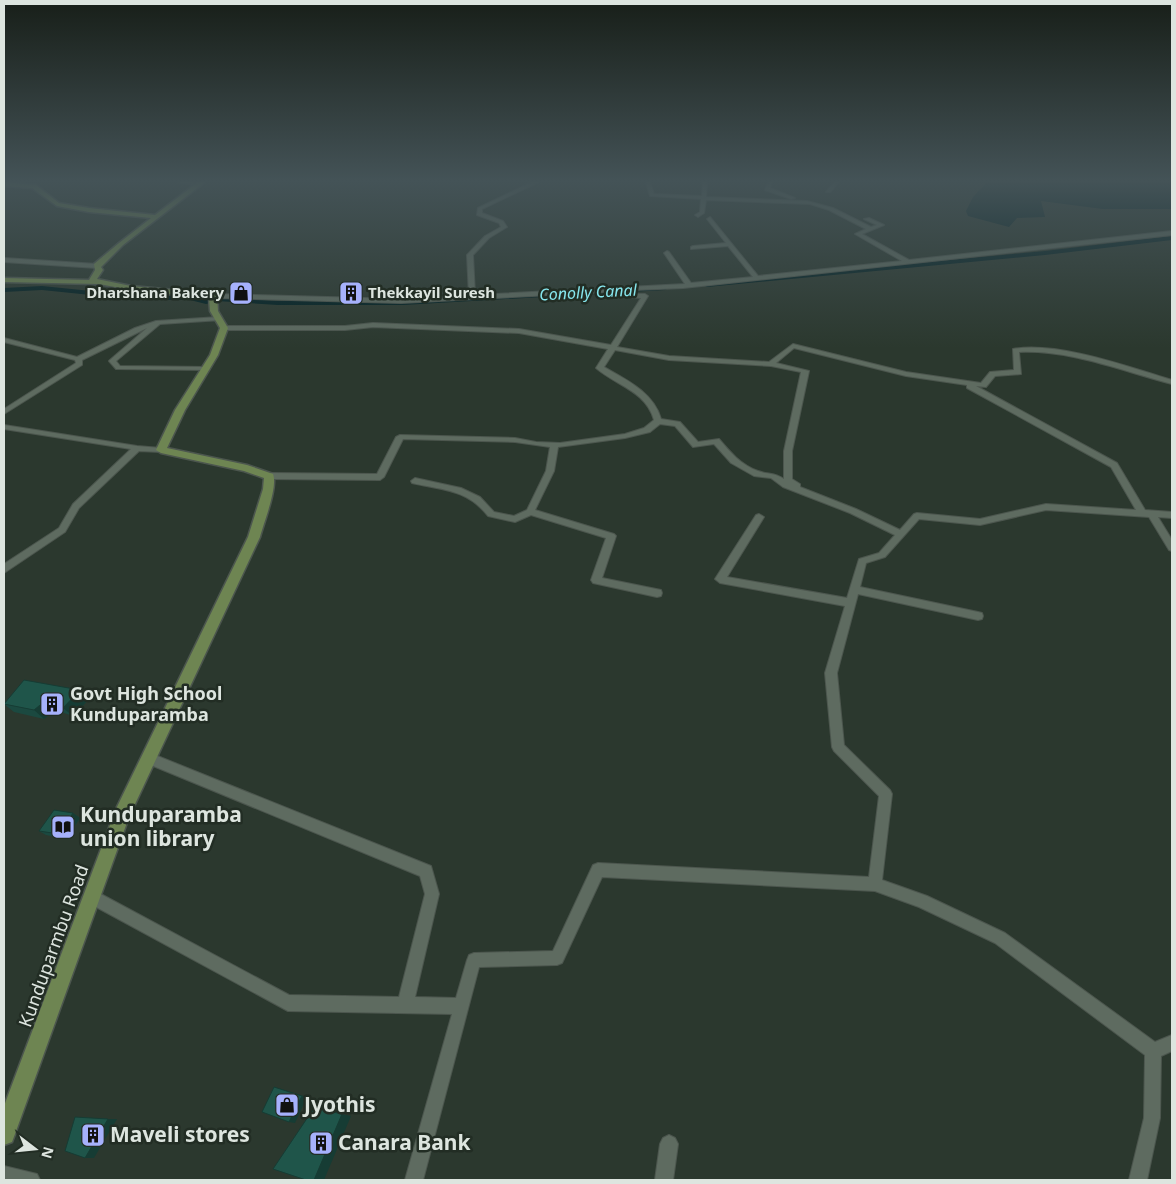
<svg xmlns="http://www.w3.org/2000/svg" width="1176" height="1184" viewBox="0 0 1176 1184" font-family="'Noto Sans',sans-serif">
	<rect width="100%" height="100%" fill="#2b382e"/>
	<path fill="#012022" d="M987,182H1172V209H1103L1041,201L1045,217L1017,218L1009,227L968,216L966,211L973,197Z"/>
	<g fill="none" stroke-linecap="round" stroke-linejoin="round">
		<g fill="#012022" fill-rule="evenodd">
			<path d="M1172,236V240L1045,255L707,287L703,285L707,283L1045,251Z"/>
			<path d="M42,286L140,296H190L206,300L217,297L278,301H403L665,286L669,288L665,290L403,305H278L217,301L206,304L190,300H140L42,290L4,292V288Z"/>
		</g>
		<g stroke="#4c564e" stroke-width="2">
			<g id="street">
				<path d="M179,182H191L200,185L198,186Z"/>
				<path d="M532,182H539L482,209V213L503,221L507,227L489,238L473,255L475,295L685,284L664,253L667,251L669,252L691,283L753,277L728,246L691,249V247L693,246L726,243L707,219L710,217L758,276L902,261L855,234L866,229L829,210L810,204L706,200L704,213L698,217L695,215L700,212L701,199L650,196L646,182H650L654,194L702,196L703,182H707L706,197L807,201L833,208L871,227L877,225L864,219L869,218L884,225L862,234L909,260L1172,231V235L683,288L634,290L635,294H645L648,296L617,347L669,356L769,362L793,344L906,372L981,383L990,372L1014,370L1013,349C1057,341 1129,367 1172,380V384C1122,371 1072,350 1019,352L1021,374L995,376L986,387L976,386L1117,463L1145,510L1172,512V518L1158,517L1172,540V551L1169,550L1149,517L1046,510L980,525L919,519L885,557L866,563L860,587L978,612L982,613L983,616L982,619L978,620L858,594L837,673L844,745L890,790L892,794L882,880L927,896L1005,933L1155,1042L1172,1035V1051L1161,1056L1160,1118L1147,1180H1129L1144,1118L1145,1055L995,943L919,907L875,891L602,877L562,963L557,965L479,967L423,1180H405L452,1014L288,1011L87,902L85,897L87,892L92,890L97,892L289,995L399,997L425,894L420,876L146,763L144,759L146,755L150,753L431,866L439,894L415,997L456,998L467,960L469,955L474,953L553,951L593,865L598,863L869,877L879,796L834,751L832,747L825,673L845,606L720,583L715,579L756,515L759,514L764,517L727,577L847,598L859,559L879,553L895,535L850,513L783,487L771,478L754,476L731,463L714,444L693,447L675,426L660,424L650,432L625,438L558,447L554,471L535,510L614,534L616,536L602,578L661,590L662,593L661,596L657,597L593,583L591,580L606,538L531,515L515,522L488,516C467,489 442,490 412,483L411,481L415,478L461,488L480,497L494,512L514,516L527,510L546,471L550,447L515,442L403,439L384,477L380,480L269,479L265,476L269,473L377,474L396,437L400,435L515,438L536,442L560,443L625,434L644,428L654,420C646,391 617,386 596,368L608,349L519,333L373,327L345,330H224L221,328L224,326H345L373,323L519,329L611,345L641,298L630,297L628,291L401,303L214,298L211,296L214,294L401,299L469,296L467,255L485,236L501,227L499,223L477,215L478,208ZM794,348L906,376L967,385V388L1111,467L1136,510L1046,504L980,519L917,513L914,514L900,530L856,509L800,487V484L792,479V451L809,371L776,363ZM615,350L669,360L771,366L801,372L784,451V479C773,472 769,475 758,471C741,465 730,452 719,439L698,442L680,422L661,419C654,393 627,380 604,367Z"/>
				<path d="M768,182H772L770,188L795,198L791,199L765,190Z"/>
				<path d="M834,182H839L830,192H826Z"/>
				<path d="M4,258L97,264L100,266L97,268L4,262Z"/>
				<path d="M219,317L222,319L221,320L160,324L116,361L120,366L206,367L210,369L208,370L116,369L109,361L110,360L147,328L82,360V365L4,414V409L76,363L75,360L4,342V338L77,357L135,328L156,321Z"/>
				<path d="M4,425L137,446L161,448L165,450L161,452L139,451L79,508L65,532L4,573V564L59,528L73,504L131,449L4,429Z"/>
				<path d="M669,1135L675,1138L678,1144L673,1180H655L660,1144L663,1138Z"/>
				<path d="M4,1166L37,1174L40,1180H4Z"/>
			</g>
		</g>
		<g stroke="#4c564e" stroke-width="3">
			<path id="secondary" d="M4,182L36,185L59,203L89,208L155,215L198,182H205L123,245L101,267L103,270L97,279L131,286L217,294L218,311L228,328L218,355L185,410L167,448L247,465L273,474C278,487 264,522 260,537L129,817L15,1134L12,1142L4,1145V1106L116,809L248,537L263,489L264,478L244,471L161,453L156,450L175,410L210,355L220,328L210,311L209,298L131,290L99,284L4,282V278L89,280L95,270L94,264L119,243L151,218L89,212L57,206L32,188L4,186Z"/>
		</g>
		<use href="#street" fill="#5e6b60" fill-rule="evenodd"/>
		<use href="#secondary" fill="#6e8552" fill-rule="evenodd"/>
	</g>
	<g fill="#1b4940">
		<path d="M89,699L73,716L55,710L44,719L14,712L4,704Z"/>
		<path d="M73,813L80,818L66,839L46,835L39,831Z"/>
	</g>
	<g fill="#163c34">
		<path d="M80,690L89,699L73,716L63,708Z"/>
		<path d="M45,701L55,710L44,719L34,710Z"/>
		<path d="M73,813L80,818L66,839L59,834Z"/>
		<path d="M274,1087L307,1097L295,1123L289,1122Z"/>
		<path d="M342,1114L351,1116L324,1180H314Z"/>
		<path d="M108,1119H117L94,1158H85Z"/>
	</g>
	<g fill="#1f554a" stroke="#163c34">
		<path d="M24,680L80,690L63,708L45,701L34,710L4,704Z"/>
		<path d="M54,810L73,813L59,834L39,831Z"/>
		<path d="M274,1087L302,1096L289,1122L262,1112Z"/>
		<path d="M314,1108L342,1114L314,1180H306L273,1169Z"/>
		<path d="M75,1117L108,1119L85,1158L65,1151Z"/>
	</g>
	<linearGradient id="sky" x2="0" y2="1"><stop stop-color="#181f19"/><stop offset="0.52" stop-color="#445357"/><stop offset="1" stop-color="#445357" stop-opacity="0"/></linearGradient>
	<rect width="1176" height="348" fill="url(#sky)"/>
	<defs>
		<g id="shop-square" transform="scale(1.25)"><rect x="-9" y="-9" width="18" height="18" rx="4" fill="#a6b1fc" stroke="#222d24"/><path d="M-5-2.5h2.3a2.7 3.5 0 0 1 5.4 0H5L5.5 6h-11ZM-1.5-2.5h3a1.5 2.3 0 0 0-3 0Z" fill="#111"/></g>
		<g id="building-square" transform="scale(1.25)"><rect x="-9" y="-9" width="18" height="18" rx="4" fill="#a6b1fc" stroke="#222d24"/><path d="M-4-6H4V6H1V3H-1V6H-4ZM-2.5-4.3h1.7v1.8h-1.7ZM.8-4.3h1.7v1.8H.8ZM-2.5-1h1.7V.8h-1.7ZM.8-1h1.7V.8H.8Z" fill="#111"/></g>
		<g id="library-square" transform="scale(1.25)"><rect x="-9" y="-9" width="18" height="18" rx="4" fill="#a6b1fc" stroke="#222d24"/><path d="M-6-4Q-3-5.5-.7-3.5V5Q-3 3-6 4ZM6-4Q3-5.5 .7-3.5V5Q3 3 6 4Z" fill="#111"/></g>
	</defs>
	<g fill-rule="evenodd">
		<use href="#shop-square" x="241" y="293"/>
		<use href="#building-square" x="351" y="293"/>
		<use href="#building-square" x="52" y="704"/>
		<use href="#library-square" x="63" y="827"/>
		<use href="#shop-square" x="287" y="1105"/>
		<use href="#building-square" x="93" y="1135"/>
		<use href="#building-square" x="321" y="1143"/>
	</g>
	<g text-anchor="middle" stroke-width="5" stroke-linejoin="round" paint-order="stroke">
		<g font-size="15" font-weight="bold" fill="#dde5df" stroke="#222d24" text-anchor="end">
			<text x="224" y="298">Dharshana Bakery</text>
			<text x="368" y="298" text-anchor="start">Thekkayil Suresh</text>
		</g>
		<g font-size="16" font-style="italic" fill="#86e6ed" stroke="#222d24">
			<text transform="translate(588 292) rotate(-3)" y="6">Conolly Canal</text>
		</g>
		<g font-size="18" font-weight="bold" fill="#dde5df" stroke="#222d24" text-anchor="start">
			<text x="70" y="700">Govt High School<tspan x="70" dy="21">Kunduparamba</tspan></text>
		</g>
		<g font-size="18" fill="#dde5df" stroke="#222d24">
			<text transform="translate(54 946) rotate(-70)" y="6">Kunduparmbu Road</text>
		</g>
		<g font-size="21" font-weight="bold" fill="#dde5df" stroke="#222d24" text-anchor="start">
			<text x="80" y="822">Kunduparamba<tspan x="80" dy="24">union library</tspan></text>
			<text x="304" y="1112">Jyothis</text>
			<text x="110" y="1142">Maveli stores</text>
			<text x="338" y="1150">Canara Bank</text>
		</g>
	</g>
	<rect width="1176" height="1184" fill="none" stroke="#dde5df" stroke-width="10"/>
	<g transform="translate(35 1149) rotate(106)" stroke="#222d24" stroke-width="4" paint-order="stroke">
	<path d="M0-4L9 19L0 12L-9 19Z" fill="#dde5df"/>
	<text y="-8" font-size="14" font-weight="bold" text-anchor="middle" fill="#dde5df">N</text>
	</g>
</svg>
